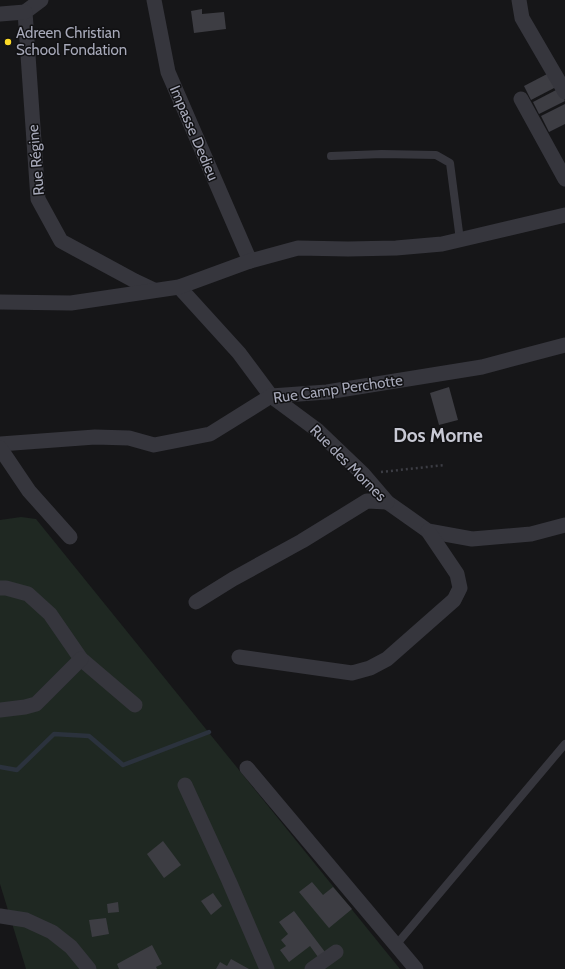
<svg xmlns="http://www.w3.org/2000/svg" width="565" height="969" viewBox="0 0 565 969" font-family="Cabin,sans-serif">
	<rect width="100%" height="100%" fill="#161618"/>
	<path fill="#1f2822" d="M21,517L36,519L400,969H26L0,884V520Z"/>
	<g fill="none" stroke-linecap="round" stroke-linejoin="round">
		<path stroke="#2b323d" stroke-width="4.5" d="M0,767L17,770L54,734L89,736L123,765L209,732"/>
	</g>
	<g fill="#3d3d43">
		<path d="M202,9V14L224,12L226,29L194,33L191,11Z"/>
		<path d="M549,73L556,87L531,100L524,86Z"/>
		<path d="M558,89L565,101L539,114L533,102Z"/>
		<path d="M565,104V124L549,132L541,116Z"/>
		<path d="M449,387L458,420L439,425L430,393Z"/>
		<path d="M163,841L181,865L164,878L147,854Z"/>
		<path d="M312,882L323,895L333,887L352,909L329,928L299,892Z"/>
		<path d="M213,893L222,906L211,915L201,901Z"/>
		<path d="M118,902L119,912L108,913L107,904Z"/>
		<path d="M294,911L325,952L318,957L310,946L289,962L280,950L286,946L281,940L288,934L279,922Z"/>
		<path d="M106,918L109,934L92,937L89,920Z"/>
		<path d="M152,945L162,964L156,967L157,969H119L117,964Z"/>
		<path d="M231,959L249,969H216L220,962L227,966Z"/>
	</g>
	<g fill="none" stroke-linecap="round" stroke-linejoin="round">
		<path stroke="#3c3d44" stroke-width="2.5" stroke-dasharray="2 3" stroke-linecap="butt" d="M381,472L445,465"/>
		<g stroke="#36363d" stroke-width="8">
			<path d="M331,156L382,154L436,155L450,163L460,240"/>
			<path d="M396,945L565,744"/>
		</g>
		<g stroke="#36363d" stroke-width="15">
			<path d="M41,0L25,12L38,199L61,241L135,281L154,290"/>
			<path d="M154,0L168,72L250,261"/>
			<path d="M519,0L522,18L565,92"/>
			<path d="M0,14L25,12"/>
			<path d="M521,99L565,179"/>
			<path d="M179,287L239,353L271,396L317,430L363,474L387,502L428,531L472,539L531,534L565,525"/>
			<path d="M0,302L71,303L179,287L250,261L298,248L348,249L396,248L442,244L565,215"/>
			<path d="M0,444L95,437L129,438L154,445L210,434L271,396L327,392L482,367L565,345"/>
			<path d="M0,448L29,491L70,537"/>
			<path d="M0,588H6L28,594L50,614L81,659L135,705"/>
			<path d="M196,602L233,579L302,541L367,501L387,502"/>
			<path d="M239,657L352,673L370,668L387,659L454,600L460,588L457,574L428,531"/>
			<path d="M0,710L25,707L36,704L81,659"/>
			<path d="M247,768L416,969"/>
			<path d="M185,785L229,881L267,969"/>
			<path d="M0,916L26,920L52,932L71,947L89,969"/>
			<path d="M312,969L336,952"/>
		</g>
	</g>
	<circle fill="#fddb28" stroke="#111113" stroke-width="1.5" cx="8" cy="42" r="4"/>
	<g text-anchor="middle" stroke-width="3" stroke-linejoin="round" paint-order="stroke">
		<g font-size="15" fill="#a7a9b9" stroke="#111113" text-anchor="start">
			<text x="16" y="38">Adreen Christian<tspan x="16" dy="17">School Fondation</tspan></text>
		</g>
		<g font-size="15" fill="#a7a9b9" stroke="#111113">
			<text transform="translate(194 133) rotate(67)" y="5">Impasse Dedieu</text>
			<text transform="translate(36 160) rotate(-95)" y="5">Rue Régine</text>
			<text transform="translate(338 389) rotate(-8)" y="5">Rue Camp Perchotte</text>
			<text transform="translate(348 463) rotate(45)" y="5">Rue des Mornes</text>
		</g>
		<g font-size="19" font-weight="bold" fill="#c8c9d4" stroke="#111113">
			<text x="438" y="442">Dos Morne</text>
		</g>
	</g>
</svg>
